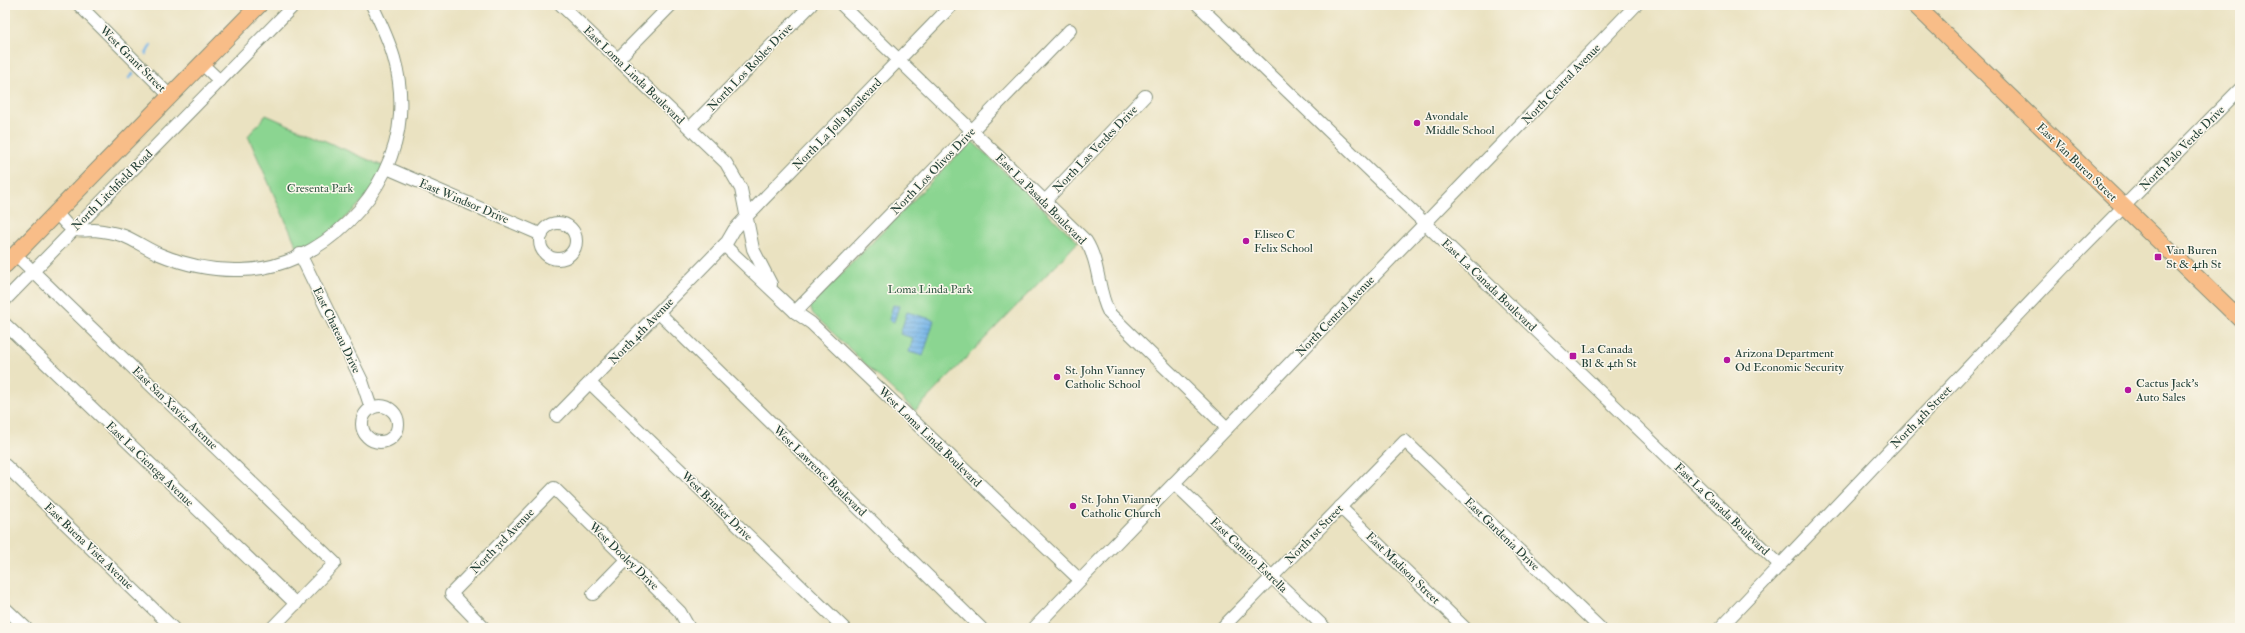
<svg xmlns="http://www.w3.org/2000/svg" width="2245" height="633" viewBox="0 0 2245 633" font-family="'IM FELL Double Pica',serif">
	<defs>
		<pattern id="water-rules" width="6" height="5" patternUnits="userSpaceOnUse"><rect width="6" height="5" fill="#75b5e9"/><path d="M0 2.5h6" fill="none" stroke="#5f94be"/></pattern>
	</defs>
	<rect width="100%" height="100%" fill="#fbf7ec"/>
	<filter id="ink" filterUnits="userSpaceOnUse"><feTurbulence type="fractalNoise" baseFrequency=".025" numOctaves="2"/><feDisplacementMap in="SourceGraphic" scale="8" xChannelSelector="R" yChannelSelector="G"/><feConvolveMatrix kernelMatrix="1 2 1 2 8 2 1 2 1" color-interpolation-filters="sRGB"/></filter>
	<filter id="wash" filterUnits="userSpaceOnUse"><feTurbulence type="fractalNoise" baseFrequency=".012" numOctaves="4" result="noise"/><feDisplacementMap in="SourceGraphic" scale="16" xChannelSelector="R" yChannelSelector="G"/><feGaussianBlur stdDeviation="0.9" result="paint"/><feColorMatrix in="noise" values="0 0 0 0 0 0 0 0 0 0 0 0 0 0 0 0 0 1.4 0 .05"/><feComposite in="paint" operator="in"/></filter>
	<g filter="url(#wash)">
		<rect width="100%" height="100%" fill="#eae2c1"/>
		<g fill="#8bd591" stroke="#558962">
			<path d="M266,115L387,168L378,186L317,246L298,249L248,136Z"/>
			<path d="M973,142L1078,242L915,411L813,314L810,306L966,146Z"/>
		</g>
		<g fill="url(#water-rules)" stroke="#4a798e">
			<path d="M893,305L899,306L894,322L889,320Z"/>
			<path d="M907,312L934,320L923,356L909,352L913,338L900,334Z"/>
		</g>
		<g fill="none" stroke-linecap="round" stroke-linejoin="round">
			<g stroke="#75b5e9" stroke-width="2.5">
				<path d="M146,54L151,45"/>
				<path d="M129,78L133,74"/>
			</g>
		</g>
	</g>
	<g filter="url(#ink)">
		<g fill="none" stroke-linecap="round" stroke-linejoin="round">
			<g stroke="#84907a" stroke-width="14">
				<g id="minor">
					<path d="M79,5L170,96"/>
					<path d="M561,5L726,163L741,189L753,249L771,284"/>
					<path d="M842,5L1086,241C1100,263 1097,290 1109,313L1227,428"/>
					<path d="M1198,5L1779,564"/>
					<path d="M618,59L671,5"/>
					<path d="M202,64L220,81"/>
					<path d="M690,128L811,5"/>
					<path d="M387,168L542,235"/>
					<path d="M1045,201L1145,96"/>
					<path d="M56,213C61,217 67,227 73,229C78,232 88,230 94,230C104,231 115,233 124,236C136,241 147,249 159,254C185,265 213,271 241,270C321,269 395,193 400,115C403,72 390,42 372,5"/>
					<circle cx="558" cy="241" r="18"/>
					<path d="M724,245L795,312L811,323L1080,580"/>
					<path d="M15,254L335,563L272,628"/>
					<path d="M300,254L362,381L371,408"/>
					<path d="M5,300L294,5"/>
					<path d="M795,312L1070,30"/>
					<path d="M659,313L981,628"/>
					<path d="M5,324L296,604"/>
					<path d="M590,383L844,628"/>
					<circle cx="380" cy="424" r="18"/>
					<path d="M557,416L727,242L734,230L747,216L952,5"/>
					<path d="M5,465L173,628"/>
					<path d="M1174,483L1325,628"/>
					<path d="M1340,507L1465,628"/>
					<path d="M593,594L627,559"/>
					<path d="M5,608L26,628"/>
					<path d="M484,628L451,594L554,488L672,604L680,612L689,628"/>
					<path d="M1034,628L1636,5"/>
					<path d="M1222,628L1405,441L1600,628"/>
					<path d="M1720,628L2063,268L2240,89"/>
				</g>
			</g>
			<g stroke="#84907a" stroke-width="18">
				<g id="major">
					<path d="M1915,5L2240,319"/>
					<path d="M5,265L259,5"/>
				</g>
			</g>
			<use href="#minor" stroke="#fff" stroke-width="12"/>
			<use href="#major" stroke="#f8bd88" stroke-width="16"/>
		</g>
	</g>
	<g fill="#b5179e" stroke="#fbf7ec" stroke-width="1.5">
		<circle cx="1417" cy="123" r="4"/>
		<circle cx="1246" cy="241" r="4"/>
		<rect x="2154" y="253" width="8" height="8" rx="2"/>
		<rect x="1569" y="352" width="8" height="8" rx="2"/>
		<circle cx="1727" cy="360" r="4"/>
		<circle cx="1057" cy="377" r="4"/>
		<circle cx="2128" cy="390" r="4"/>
		<circle cx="1073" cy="506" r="4"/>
	</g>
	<g text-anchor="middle" stroke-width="3" stroke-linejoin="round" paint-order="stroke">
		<g font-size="12" fill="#1f3d34" stroke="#fbf7ec">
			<text transform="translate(133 59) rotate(45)" y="4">West Grant Street</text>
			<text transform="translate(750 67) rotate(-46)" y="4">North Los Robles Drive</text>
			<text transform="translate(634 75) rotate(44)" y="4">East Loma Linda Boulevard</text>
			<text transform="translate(1561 84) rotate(-46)" y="4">North Central Avenue</text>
			<text transform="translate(837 124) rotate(-46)" y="4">North La Jolla Boulevard</text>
			<text transform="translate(2182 148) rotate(-45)" y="4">North Palo Verde Drive</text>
			<text transform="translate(1095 149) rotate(-46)" y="4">North Las Verdes Drive</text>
			<text transform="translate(2077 162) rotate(44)" y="4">East Van Buren Street</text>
			<text transform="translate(933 171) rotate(-46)" y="4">North Los Olivos Drive</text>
			<text transform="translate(112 190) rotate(-45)" y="4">North Litchfield Road</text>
			<text transform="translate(1041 199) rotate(45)" y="4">East La Pasada Boulevard</text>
			<text transform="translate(464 201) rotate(23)" y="4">East Windsor Drive</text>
			<text transform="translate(1489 285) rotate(44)" y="4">East La Canada Boulevard</text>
			<text transform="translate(1335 316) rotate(-46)" y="4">North Central Avenue</text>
			<text transform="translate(337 330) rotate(64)" y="4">East Chateau Drive</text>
			<text transform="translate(641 331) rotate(-46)" y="4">North 4th Avenue</text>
			<text transform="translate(175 408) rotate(44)" y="4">East San Xavier Avenue</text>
			<text transform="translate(1921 417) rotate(-46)" y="4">North 4th Street</text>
			<text transform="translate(930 437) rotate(44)" y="4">West Loma Linda Boulevard</text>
			<text transform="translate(150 464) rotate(44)" y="4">East La Cienega Avenue</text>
			<text transform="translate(820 471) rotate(44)" y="4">West Lawrence Boulevard</text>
			<text transform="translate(717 506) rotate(44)" y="4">West Brinker Drive</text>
			<text transform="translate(1722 509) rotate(44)" y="4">East La Canada Boulevard</text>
			<text transform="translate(1314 534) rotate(-46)" y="4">North 1st Street</text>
			<text transform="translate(1502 534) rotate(44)" y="4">East Gardenia Drive</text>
			<text transform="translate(502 541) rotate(-46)" y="4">North 3rd Avenue</text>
			<text transform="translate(89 546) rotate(44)" y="4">East Buena Vista Avenue</text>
			<text transform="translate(1249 555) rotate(44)" y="4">East Camino Estrella</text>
			<text transform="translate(624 556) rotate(44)" y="4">West Dooley Drive</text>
			<text transform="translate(1403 568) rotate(44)" y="4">East Madison Street</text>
		</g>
		<g font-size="12" fill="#1f3d34" stroke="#fbf7ec" text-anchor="start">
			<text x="1425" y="120">Avondale<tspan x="1425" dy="14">Middle School</tspan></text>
			<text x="1254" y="238">Eliseo C<tspan x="1254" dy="14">Felix School</tspan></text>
			<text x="2166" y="254">Van Buren<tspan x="2166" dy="14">St &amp; 4th St</tspan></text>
			<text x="1581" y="353">La Canada<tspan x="1581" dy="14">Bl &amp; 4th St</tspan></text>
			<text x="1735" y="357">Arizona Department<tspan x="1735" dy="14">Od Economic Security</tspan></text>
			<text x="1065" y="374">St. John Vianney<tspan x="1065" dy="14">Catholic School</tspan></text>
			<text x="2136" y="387">Cactus Jack's<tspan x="2136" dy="14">Auto Sales</tspan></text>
			<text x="1081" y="503">St. John Vianney<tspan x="1081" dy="14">Catholic Church</tspan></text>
		</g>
		<g font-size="12" fill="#355b47" stroke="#fbf7ec">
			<text x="320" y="192">Cresenta Park</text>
			<text x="930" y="293">Loma Linda Park</text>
		</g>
	</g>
	<rect width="2245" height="633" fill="none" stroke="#fbf7ec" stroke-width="20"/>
</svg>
